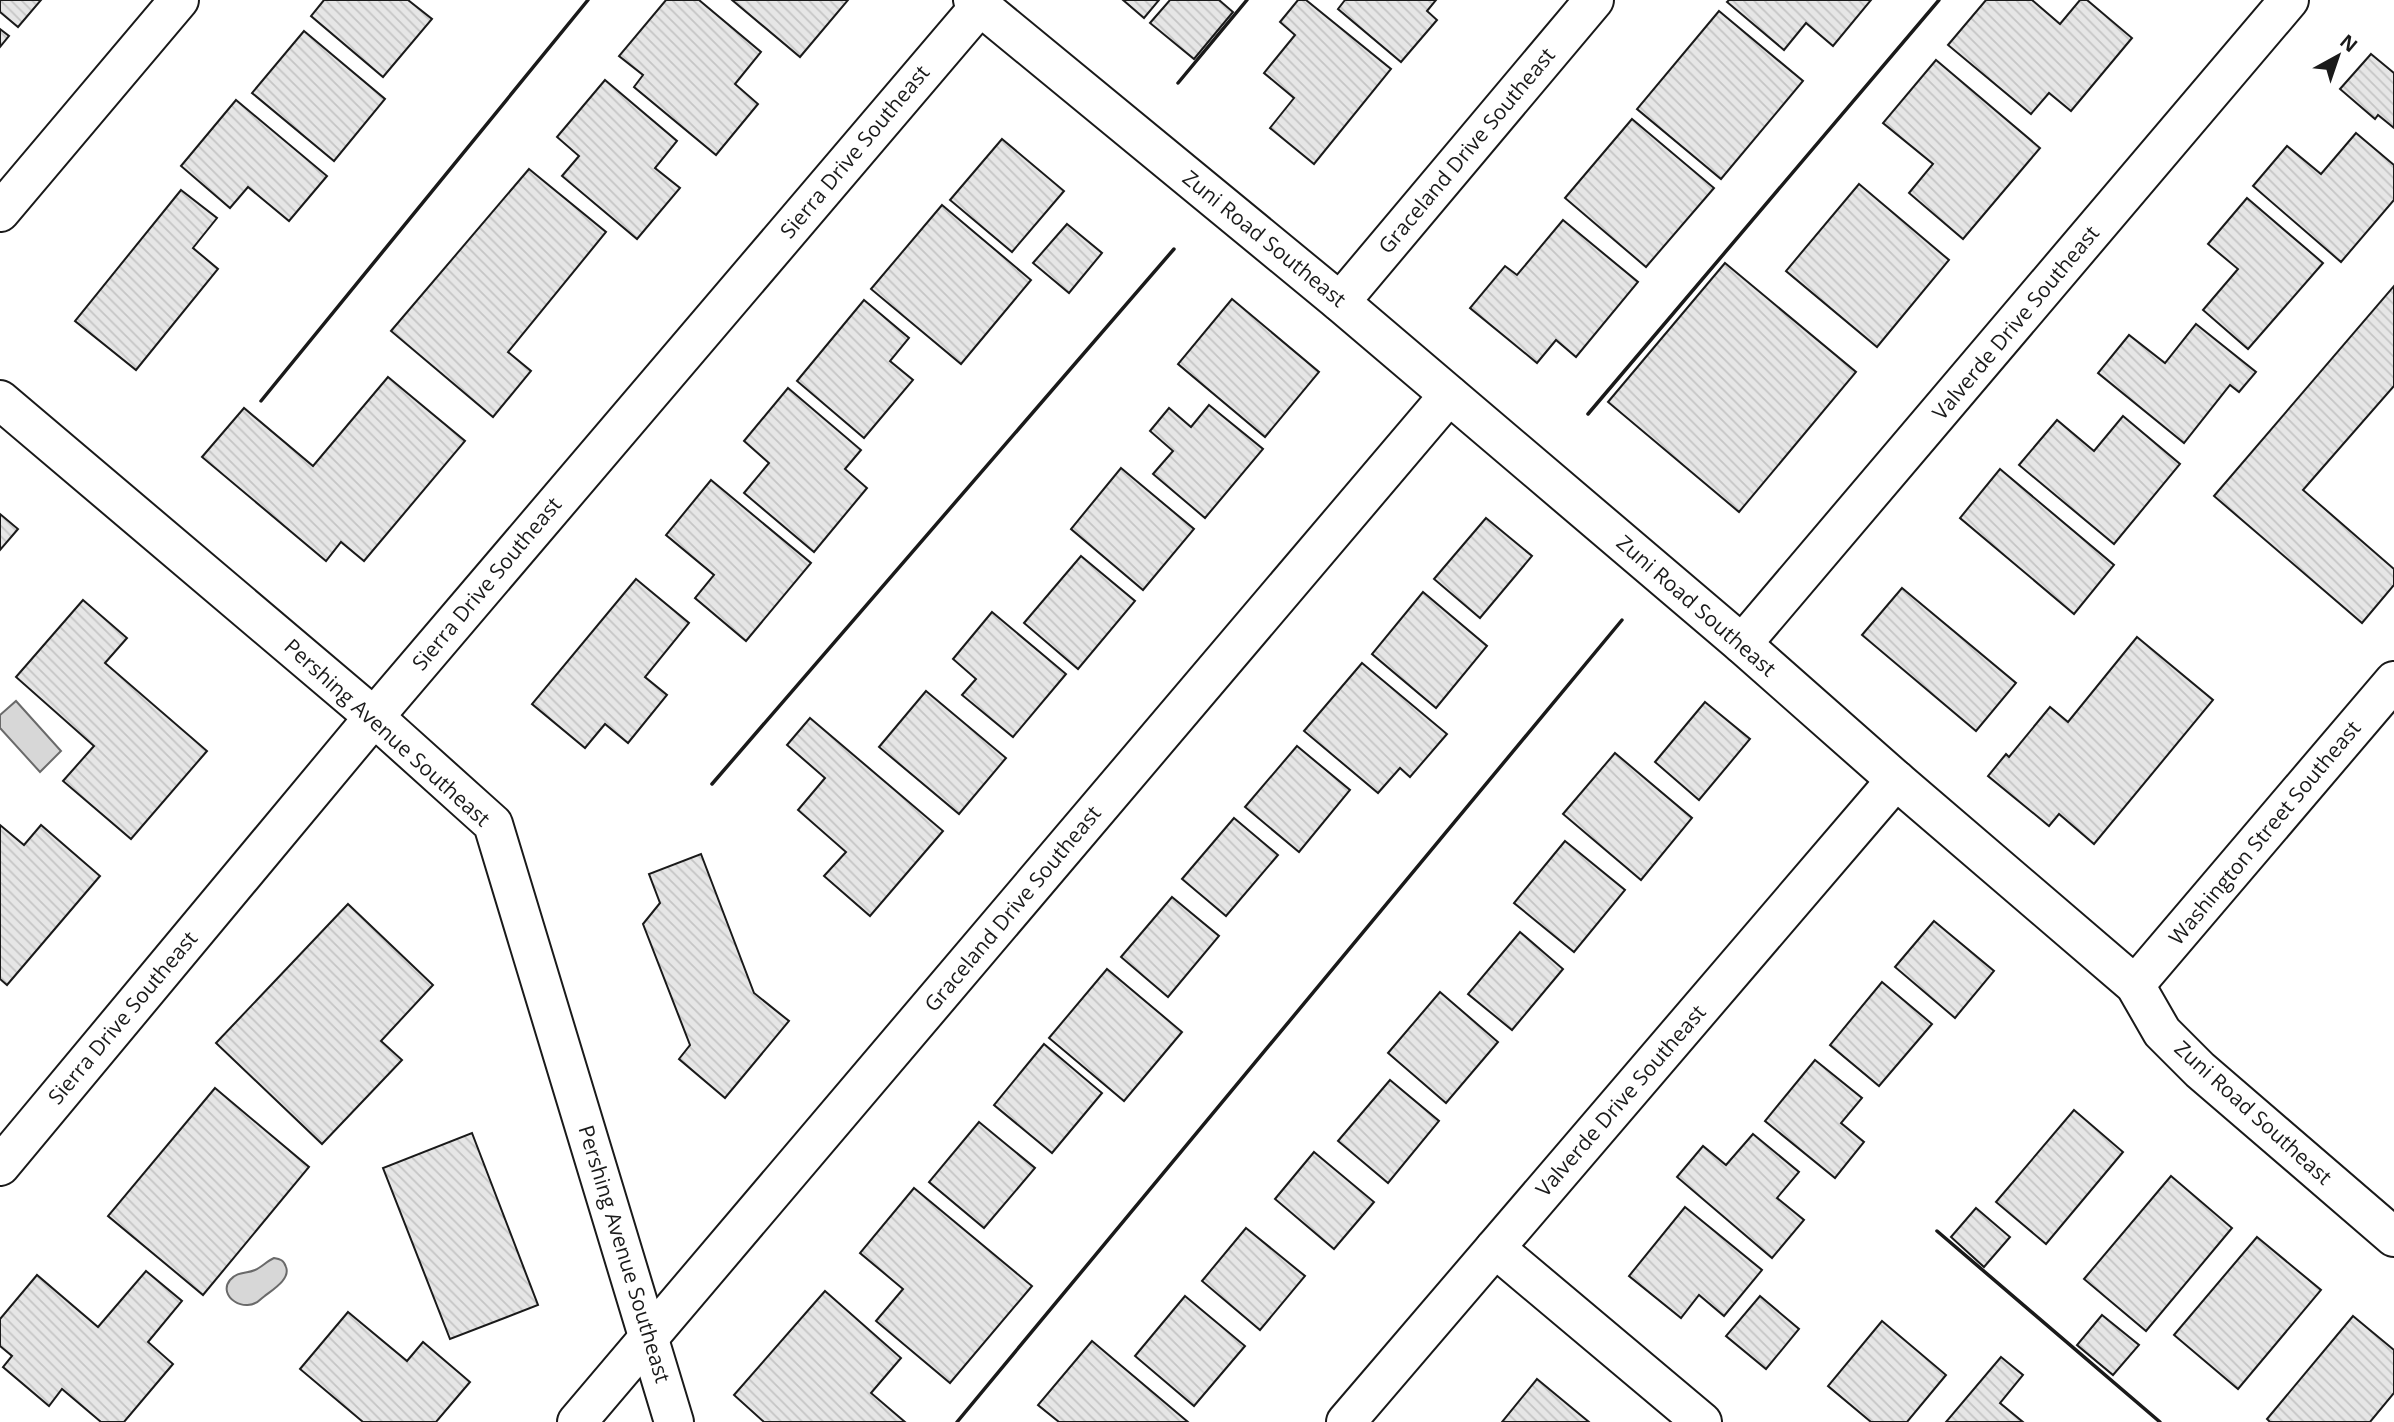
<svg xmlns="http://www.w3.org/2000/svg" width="2394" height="1422" viewBox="0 0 2394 1422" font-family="'Open Sans',sans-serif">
	<defs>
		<pattern id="building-back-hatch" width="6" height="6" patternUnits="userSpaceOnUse" patternTransform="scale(1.75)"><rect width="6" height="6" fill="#e6e6e6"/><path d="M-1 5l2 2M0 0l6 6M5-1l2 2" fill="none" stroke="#c5c5c5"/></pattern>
	</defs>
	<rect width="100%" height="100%" fill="#fff"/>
	<g fill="#d7d7d7" stroke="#6a6a6a" stroke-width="2">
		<path d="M16,701L61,751L40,772L0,728V715Z"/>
		<path d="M274,1258C280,1259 284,1260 286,1267C291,1280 270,1291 261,1299C245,1315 217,1296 230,1280C238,1271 246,1274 255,1270C262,1267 267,1261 274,1258Z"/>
	</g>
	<g fill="url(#building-back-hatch)" stroke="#1a1a1a" stroke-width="2">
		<path d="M0,0H41L18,27L0,12Z"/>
		<path d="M324,0H408L432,19L383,77L311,16Z"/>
		<path d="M666,0H699L761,52L735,84L758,104L716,155L634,87L643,75L619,56Z"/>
		<path d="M732,0H848L800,57Z"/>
		<path d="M1123,0H1159L1144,18Z"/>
		<path d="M1170,0H1219L1233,12L1194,59L1150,23Z"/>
		<path d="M1298,0H1306L1391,69L1314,164L1270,128L1294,98L1264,73L1295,35L1280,22Z"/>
		<path d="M1345,0H1436L1427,11L1437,20L1401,62L1338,9Z"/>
		<path d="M1729,0H1871L1833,46L1806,23L1784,50L1727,2Z"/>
		<path d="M1986,0H2032L2060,24L2080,0H2087L2132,38L2071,111L2049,93L2031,114L1948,45Z"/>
		<path d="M1719,11L1803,81L1721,179L1637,109Z"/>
		<path d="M0,29L9,36L0,47Z"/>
		<path d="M304,31L385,99L334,161L252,93Z"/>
		<path d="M2371,54L2394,73V128L2378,115L2375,119L2340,89Z"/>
		<path d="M1936,60L2040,148L1963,239L1909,193L1933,164L1883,123Z"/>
		<path d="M605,80L677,141L655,168L680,188L637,239L562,176L579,156L557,137Z"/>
		<path d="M236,100L327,176L289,221L248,187L230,208L181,166Z"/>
		<path d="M1632,119L1714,188L1646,267L1565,198Z"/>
		<path d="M2356,133L2394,165V200L2341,262L2253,186L2287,146L2321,174Z"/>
		<path d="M1002,139L1064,191L1012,252L950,200Z"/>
		<path d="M529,169L606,232L508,352L531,371L493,417L391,331Z"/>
		<path d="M1859,184L1949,260L1877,347L1786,271Z"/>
		<path d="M181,190L217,218L193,248L218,269L136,370L75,321Z"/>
		<path d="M2247,198L2323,263L2248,349L2203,310L2238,269L2208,244Z"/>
		<path d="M942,205L1031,280L961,364L871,289Z"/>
		<path d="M1563,220L1638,282L1576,357L1556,340L1537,363L1470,308L1505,266L1517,275Z"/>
		<path d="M1067,224L1102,253L1069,293L1033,263Z"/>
		<path d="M1725,263L1856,372L1739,512L1608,402Z"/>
		<path d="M2394,286V386L2303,490L2394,569V585L2362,623L2214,496Z"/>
		<path d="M1232,299L1319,372L1265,437L1178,364Z"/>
		<path d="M864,300L909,338L890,361L913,380L864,438L797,381Z"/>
		<path d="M2196,324L2256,372L2239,392L2230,385L2184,443L2098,373L2129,335L2165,363Z"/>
		<path d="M388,377L465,441L364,561L341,542L326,561L202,457L244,408L313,466Z"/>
		<path d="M788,388L861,450L845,469L867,488L814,552L744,493L769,463L744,441Z"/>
		<path d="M1209,405L1263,449L1205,518L1153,474L1173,451L1150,431L1169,408L1191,427Z"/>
		<path d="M2123,416L2180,464L2114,544L2019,465L2057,420L2094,451Z"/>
		<path d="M1121,468L1194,529L1143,590L1071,529Z"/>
		<path d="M2000,469L2114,565L2074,614L1960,518Z"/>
		<path d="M711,480L811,563L746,641L695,598L714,575L666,535Z"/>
		<path d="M0,514L18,529L0,550Z"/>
		<path d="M1486,518L1532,556L1480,618L1434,579Z"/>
		<path d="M1081,556L1135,601L1078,669L1024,623Z"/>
		<path d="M636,579L689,623L645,677L667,695L628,743L605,724L585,748L532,704Z"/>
		<path d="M1902,588L2016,683L1976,731L1862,635Z"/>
		<path d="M1423,592L1487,646L1436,708L1372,654Z"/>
		<path d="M83,600L127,638L105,663L207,751L131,839L63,781L94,746L16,677Z"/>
		<path d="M992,612L1066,674L1013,737L962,695L976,679L953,659Z"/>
		<path d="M2137,637L2213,700L2094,844L2059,814L2049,826L1988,776L2006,754L2009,757L2050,707L2068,722Z"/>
		<path d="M1362,663L1447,734L1410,777L1400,768L1378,793L1304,731Z"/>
		<path d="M926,691L1006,758L959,814L879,747Z"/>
		<path d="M1705,702L1750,739L1699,800L1655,762Z"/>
		<path d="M810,718L943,831L870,916L824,876L846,852L798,810L825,778L787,745Z"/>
		<path d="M1297,746L1350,790L1299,852L1245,807Z"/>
		<path d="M1615,753L1692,818L1641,880L1563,814Z"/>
		<path d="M1234,818L1278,855L1226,916L1182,879Z"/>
		<path d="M0,825L24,845L41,825L100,876L7,985L0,979Z"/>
		<path d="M1565,841L1625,890L1574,952L1514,903Z"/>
		<path d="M701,854L754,993L789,1021L725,1098L679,1059L690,1045L643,924L660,903L649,874Z"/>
		<path d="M1172,897L1219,936L1168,997L1121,957Z"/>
		<path d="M348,904L433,985L381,1041L402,1060L322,1144L216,1043Z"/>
		<path d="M1934,921L1994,971L1955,1018L1895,967Z"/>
		<path d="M1520,932L1563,969L1512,1030L1468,994Z"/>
		<path d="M1107,969L1182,1032L1124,1101L1049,1038Z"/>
		<path d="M1882,982L1932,1024L1879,1086L1830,1045Z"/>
		<path d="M1440,992L1498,1042L1446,1103L1388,1053Z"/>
		<path d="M1044,1044L1102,1093L1052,1153L994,1105Z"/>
		<path d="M1815,1060L1862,1098L1841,1123L1864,1142L1835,1178L1765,1121Z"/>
		<path d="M1390,1080L1439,1121L1388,1183L1338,1141Z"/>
		<path d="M215,1088L309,1167L203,1295L108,1216Z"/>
		<path d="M2074,1110L2123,1152L2046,1244L1996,1202Z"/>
		<path d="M979,1122L1035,1168L984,1228L929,1182Z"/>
		<path d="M472,1133L538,1305L450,1339L383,1168Z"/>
		<path d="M1753,1134L1799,1172L1777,1198L1804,1220L1772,1258L1677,1177L1703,1146L1726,1165Z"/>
		<path d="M1314,1152L1374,1202L1334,1249L1275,1199Z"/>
		<path d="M2171,1176L2232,1228L2146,1331L2084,1279Z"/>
		<path d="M914,1188L1032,1286L950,1383L876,1321L903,1289L860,1253Z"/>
		<path d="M1685,1207L1762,1270L1724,1316L1699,1295L1681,1318L1629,1276Z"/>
		<path d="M1976,1208L2010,1237L1984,1267L1951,1237Z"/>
		<path d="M1246,1228L1305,1276L1260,1330L1202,1281Z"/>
		<path d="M2257,1237L2321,1290L2238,1389L2174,1335Z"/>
		<path d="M146,1271L182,1301L148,1342L173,1364L124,1422H101L62,1389L49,1406L3,1367L12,1356L0,1346V1319L37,1275L98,1327Z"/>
		<path d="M825,1291L901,1358L871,1393L905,1422H764L734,1395Z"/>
		<path d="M1185,1296L1245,1346L1194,1406L1135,1356Z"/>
		<path d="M1760,1296L1799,1329L1766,1369L1726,1336Z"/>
		<path d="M348,1312L407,1361L423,1342L470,1382L436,1422H363L300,1369Z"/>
		<path d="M2102,1315L2139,1345L2113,1375L2077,1345Z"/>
		<path d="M2353,1316L2394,1350V1393L2370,1422H2270L2267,1419Z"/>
		<path d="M1882,1321L1946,1375L1907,1422H1871L1828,1386Z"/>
		<path d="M1092,1341L1188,1422H1059L1038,1405Z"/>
		<path d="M2001,1357L2023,1375L2000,1403L2023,1422H1946Z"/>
		<path d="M1537,1379L1589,1422H1502Z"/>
	</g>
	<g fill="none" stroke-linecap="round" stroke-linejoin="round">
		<g stroke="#1a1a1a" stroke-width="42">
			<g id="minor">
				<path d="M973,0L1340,302L1742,644L1896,780L2135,985L2162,1032L2200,1070L2394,1237"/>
				<path d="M0,212L179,0"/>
				<path d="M1340,302L1594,0"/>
				<path d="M0,400L374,717L493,824L674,1422"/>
				<path d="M1742,644L2289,0"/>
				<path d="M2135,985L2394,681"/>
				<path d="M0,1166L374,717L980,6"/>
				<path d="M1495,1248L1702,1422"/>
				<path d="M577,1422L1449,395"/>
				<path d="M1346,1422L1896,780"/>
			</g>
		</g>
		<use href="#minor" stroke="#fff" stroke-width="38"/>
		<g stroke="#1a1a1a" stroke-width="3.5">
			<path d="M1178,83L1247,0"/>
			<path d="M261,401L588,0"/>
			<path d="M1588,414L1939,0"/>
			<path d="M712,784L1174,249"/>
			<path d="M1937,1231L2160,1422"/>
			<path d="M957,1422L1622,620"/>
		</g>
	</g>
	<g text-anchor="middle" stroke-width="5" stroke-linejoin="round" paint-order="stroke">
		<g font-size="21" fill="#1a1a1a" stroke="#fff">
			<text transform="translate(1467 151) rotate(-50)" y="7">Graceland Drive Southeast</text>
			<text transform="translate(855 152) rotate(-50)" y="7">Sierra Drive Southeast</text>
			<text transform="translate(1264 239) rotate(39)" y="7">Zuni Road Southeast</text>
			<text transform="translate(2016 323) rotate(-50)" y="7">Valverde Drive Southeast</text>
			<text transform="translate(487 584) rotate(-50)" y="7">Sierra Drive Southeast</text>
			<text transform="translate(1696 606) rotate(41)" y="7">Zuni Road Southeast</text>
			<text transform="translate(387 733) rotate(42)" y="7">Pershing Avenue Southeast</text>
			<text transform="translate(2265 833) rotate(-50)" y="7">Washington Street Southeast</text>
			<text transform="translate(1013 909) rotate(-50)" y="7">Graceland Drive Southeast</text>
			<text transform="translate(123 1018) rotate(-50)" y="7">Sierra Drive Southeast</text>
			<text transform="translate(1621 1101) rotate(-49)" y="7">Valverde Drive Southeast</text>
			<text transform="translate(2253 1113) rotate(42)" y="7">Zuni Road Southeast</text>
			<text transform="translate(624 1254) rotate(73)" y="7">Pershing Avenue Southeast</text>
		</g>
	</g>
	<g transform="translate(2338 56) rotate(40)" stroke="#ffffff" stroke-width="5" paint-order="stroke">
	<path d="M0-5L12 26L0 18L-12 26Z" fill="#1a1a1a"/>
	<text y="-10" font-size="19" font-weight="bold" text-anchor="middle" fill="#1a1a1a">N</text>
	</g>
</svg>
